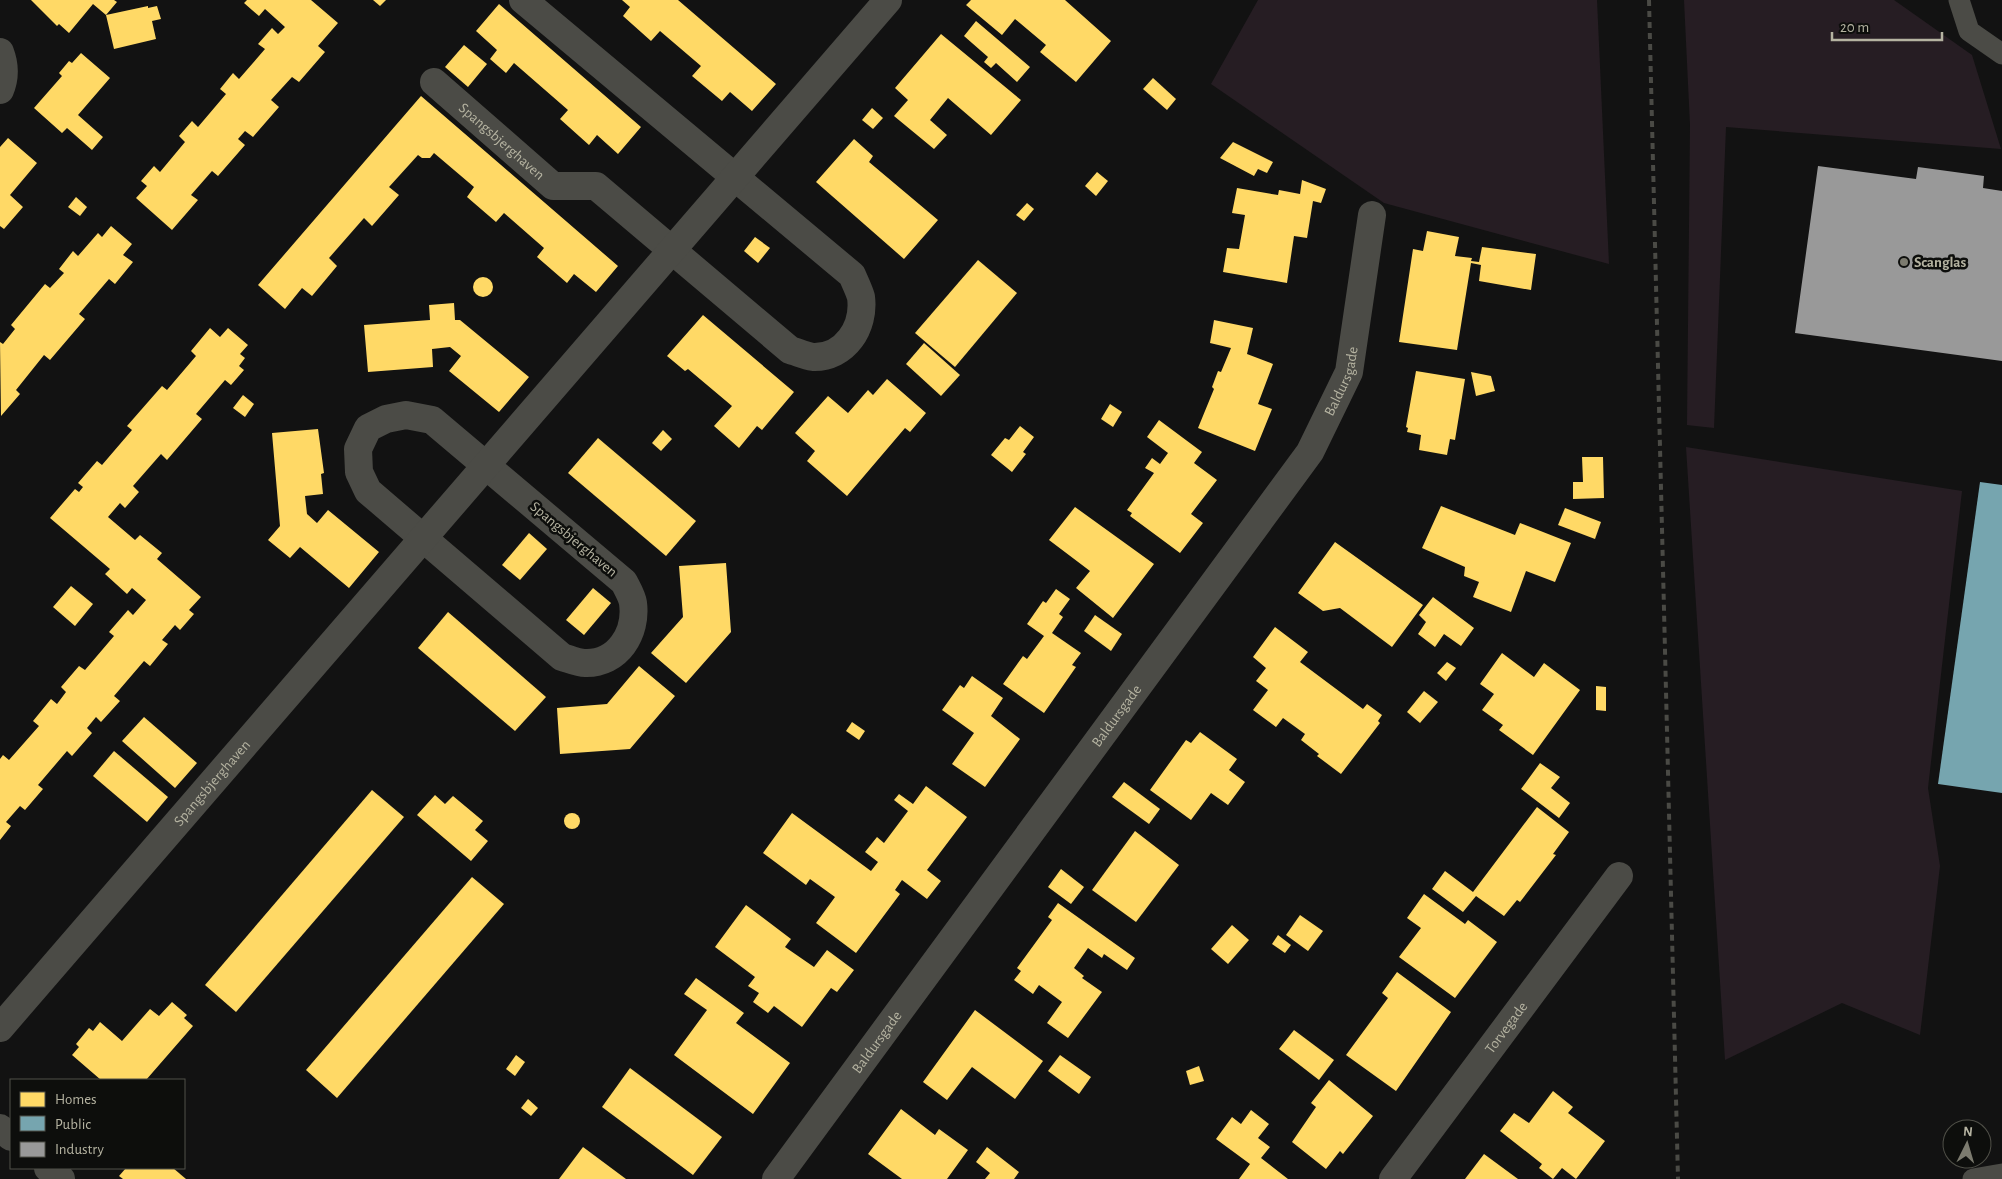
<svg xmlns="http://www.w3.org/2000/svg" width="2002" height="1179" viewBox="0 0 2002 1179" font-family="'Alegreya Sans',sans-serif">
	<rect width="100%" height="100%" fill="#121212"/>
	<g fill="#261d23">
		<path d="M1258,0H1597L1609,264L1384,203L1211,84Z"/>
		<path d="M1684,0H1894L1972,55L2001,149L1726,127L1714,428L1687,425L1690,125Z"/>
		<path d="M1686,447L1962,491L1928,788L1940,866L1920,1035L1842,1003L1725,1060Z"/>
	</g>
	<g fill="#ffd966">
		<path d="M31,0H114L117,2L106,15L93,4L69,33L59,24L57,26Z"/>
		<path d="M247,0H311L338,23L318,46L325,52L299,82L292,77L271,100L279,107L253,137L245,131L238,139L245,145L218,176L212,171L191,195L198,200L172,230L136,198L147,186L141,181L154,166L160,172L185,142L179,136L192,121L198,127L226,94L220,89L233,73L239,79L265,49L258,44L272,28L278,34L285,27L265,9L259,16L244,3Z"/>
		<path d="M373,0H386L380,6Z"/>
		<path d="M622,0H678L776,84L752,111L730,92L722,101L692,76L701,66L660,31L651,41L623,16L630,7Z"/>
		<path d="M971,0H1065L1111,41L1076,82L1040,52L1046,45L1015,19L1002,35L966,5Z"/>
		<path d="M499,4L641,127L618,154L597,135L589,145L560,119L568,110L514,63L506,73L490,59L497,50L476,31Z"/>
		<path d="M148,6V8L157,6L161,19L152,21L156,39L114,49L106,15Z"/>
		<path d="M976,21L1030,67L1017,82L996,63L991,68L984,62L988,57L964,36Z"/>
		<path d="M941,34L1021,100L991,135L948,98L930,120L947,135L934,149L894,116L908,100L895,88Z"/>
		<path d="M464,45L487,64L468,87L445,67Z"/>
		<path d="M81,53L110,78L78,115L103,137L92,150L67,128L62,133L34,108L62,76L59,73L69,61L72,63Z"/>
		<path d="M1153,78L1176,99L1167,110L1143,89Z"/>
		<path d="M421,96L618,266L596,292L574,274L567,283L537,257L544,248L504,213L496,222L467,197L474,187L434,153L430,158H422L418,155L389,187L399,195L372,226L364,218L329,258L337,266L312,296L302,288L285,309L258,285Z"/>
		<path d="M872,108L883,118L873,129L862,120Z"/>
		<path d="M8,138L37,163L10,195L23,207L4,229L0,226V147Z"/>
		<path d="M854,139L873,156L869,162L938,220L904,259L816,182Z"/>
		<path d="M1233,142L1273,162L1267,173L1258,169L1254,176L1220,158Z"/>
		<path d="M1097,172L1108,181L1096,196L1085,186Z"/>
		<path d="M1302,180L1326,189L1321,203L1313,201L1307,238L1294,236L1287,283L1223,272L1227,248L1239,249L1245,215L1232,213L1237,188L1278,195L1279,190L1300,194Z"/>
		<path d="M76,197L87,207L80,216L68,207Z"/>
		<path d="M1027,203L1034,209L1024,221L1016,215Z"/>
		<path d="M111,226L132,244L123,255L133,262L115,284L109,279L79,314L85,319L50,360L44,355L16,390L20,394L1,416L0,342L3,344L15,329L11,325L45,284L50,288L64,273L59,269L73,251L78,256L98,233L102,237Z"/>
		<path d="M1427,231L1459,237L1455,256L1472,258L1471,261L1479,262L1482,247L1536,254L1531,290L1479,281L1481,265L1471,263L1457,350L1399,342L1413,249L1423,251Z"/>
		<path d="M755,237L770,248L758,263L744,251Z"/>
		<path d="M978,260L1017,293L955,367L915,333Z"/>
		<circle cx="483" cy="287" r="10"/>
		<path d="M454,303L455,320H460L529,377L499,412L449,371L461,356L450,347L432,349L433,367L368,372L364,325L430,320L429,305Z"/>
		<path d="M703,315L794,392L762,430L757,426L739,448L714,426L732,406L688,369L685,371L667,356Z"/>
		<path d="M1214,320L1253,328L1247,354L1273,364L1258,404L1272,409L1255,451L1198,428L1214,389L1212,387L1218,371L1221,372L1231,348L1210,343Z"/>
		<path d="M210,328L220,337L228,328L248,345L240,354L245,358L239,366L244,370L231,385L225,380L196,414L202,419L167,460L161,454L133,486L139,492L125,508L120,503L108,517L135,540L140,535L162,553L157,559L201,597L189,610L194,614L180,630L175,625L162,640L168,644L150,666L144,661L114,696L120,701L101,722L96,717L87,728L92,733L72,756L67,751L38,785L43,789L25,810L20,806L6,822L11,826L0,840V759L3,755L9,760L39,726L33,721L51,699L57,704L66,692L61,687L79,666L85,670L114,636L109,632L128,610L133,615L146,600L132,588L127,594L105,574L110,569L50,518L75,489L79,492L83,487L78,483L97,461L102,465L132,430L127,426L162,386L167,390L196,356L191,351Z"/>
		<path d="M924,343L960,375L941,396L906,364Z"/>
		<path d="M1416,371L1465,379L1455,440L1450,439L1447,455L1419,450L1421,435L1407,432L1408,428L1406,427Z"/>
		<path d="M1471,372L1491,376L1495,391L1476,396Z"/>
		<path d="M887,379L926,413L910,432L905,428L847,496L807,461L815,451L795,433L828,396L848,413L868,390L873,395Z"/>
		<path d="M243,395L254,404L245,417L233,408Z"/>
		<path d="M1110,404L1122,412L1113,427L1101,419Z"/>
		<path d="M1159,420L1202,452L1194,463L1217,480L1191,514L1203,523L1180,553L1130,516L1132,513L1127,510L1154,473L1145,468L1152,458L1160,464L1168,453L1147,437Z"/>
		<path d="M1020,426L1034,437L1023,452L1026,454L1012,472L991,455L1005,438L1009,440Z"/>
		<path d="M318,429L324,473L321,474L323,494L305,496L307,514L317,523L328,510L379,552L349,588L300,547L290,558L268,540L280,526L272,433Z"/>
		<path d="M663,430L672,439L661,451L652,443Z"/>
		<path d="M598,438L696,521L666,556L568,473Z"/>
		<path d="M1582,457H1603L1604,498L1573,499V482H1583Z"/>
		<path d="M1441,506L1515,535L1520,523L1571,543L1555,582L1526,571L1511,612L1473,597L1479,582L1464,576L1465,567L1422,548Z"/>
		<path d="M1075,507L1154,564L1113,618L1076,588L1090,571L1049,540Z"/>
		<path d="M1565,508L1601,522L1595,539L1558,525Z"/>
		<path d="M529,533L547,549L520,580L502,565Z"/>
		<path d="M1335,542L1423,605L1392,647L1340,608L1323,611L1298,593Z"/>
		<path d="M726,563L731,632L686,683L651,653L683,617L679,566Z"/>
		<path d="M71,586L93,604L75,626L53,607Z"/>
		<path d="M593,588L611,603L584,635L566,620Z"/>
		<path d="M1056,589L1070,599L1059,614L1063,617L1052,633L1081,653L1072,665L1076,667L1044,713L1003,684L1023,656L1027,659L1044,636L1027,624L1043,601L1046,603Z"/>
		<path d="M1433,597L1474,628L1461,646L1444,634L1435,647L1418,634L1426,622L1419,615Z"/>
		<path d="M448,612L546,697L515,731L418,648Z"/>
		<path d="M1095,615L1122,634L1111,651L1084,631Z"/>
		<path d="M1275,627L1308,652L1300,662L1363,709L1367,704L1382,715L1378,721L1380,723L1341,774L1317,756L1319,754L1301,740L1305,734L1283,718L1276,727L1253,710L1268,690L1256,681L1266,668L1253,657Z"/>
		<path d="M1502,653L1534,677L1544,663L1580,690L1533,755L1499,730L1503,725L1482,710L1494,694L1480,684Z"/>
		<path d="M1447,662L1456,668L1446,681L1437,673Z"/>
		<path d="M639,666L675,696L630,749L560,754L557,708L607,704Z"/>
		<path d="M972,676L1003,698L991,716L1020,739L985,787L952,764L974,733L942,710L960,685L964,688Z"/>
		<path d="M1596,686L1606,687V711L1596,710Z"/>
		<path d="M1424,691L1438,702L1420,723L1407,712Z"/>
		<path d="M144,717L197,763L175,788L122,741Z"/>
		<path d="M852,722L865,731L859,740L846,731Z"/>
		<path d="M1200,732L1237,759L1229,770L1245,782L1228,805L1211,793L1191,820L1150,790L1186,740L1191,743Z"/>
		<path d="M114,751L168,797L147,822L93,776Z"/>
		<path d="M1540,763L1560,777L1551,788L1570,803L1559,818L1521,789Z"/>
		<path d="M1124,782L1160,809L1149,824L1112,797Z"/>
		<path d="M926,786L967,817L927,870L941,881L927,899L902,880L895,890L900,894L856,953L816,923L835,897L810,879L806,885L763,853L792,813L871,871L878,862L865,852L877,837L884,843L908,811L894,800L899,794L913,804Z"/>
		<path d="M372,790L404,817L236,1012L205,985Z"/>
		<path d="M435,795L445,804L453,796L483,821L475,830L488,841L471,861L417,815Z"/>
		<path d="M1537,807L1569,832L1553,854L1556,855L1520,902L1517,900L1504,916L1476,896L1463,912L1432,889L1445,871L1473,892Z"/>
		<circle cx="572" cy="821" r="8"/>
		<path d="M1135,831L1179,865L1136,922L1092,890Z"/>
		<path d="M1061,869L1084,887L1071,904L1048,887Z"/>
		<path d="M472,877L504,904L337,1098L306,1070Z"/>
		<path d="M1424,894L1465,924L1468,920L1497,942L1455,998L1399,957L1421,928L1407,918Z"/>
		<path d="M1058,903L1135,958L1127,970L1104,954L1102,958L1088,948L1074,968L1084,976L1082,978L1102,992L1068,1038L1047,1023L1062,1002L1039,985L1033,994L1014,980L1021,971L1017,968L1052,920L1048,917Z"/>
		<path d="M746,905L791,939L785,947L814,967L827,950L854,970L837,992L831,988L802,1027L774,1006L768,1013L753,1002L759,993L748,986L755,977L715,947Z"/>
		<path d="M1300,915L1323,931L1308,951L1286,935Z"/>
		<path d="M1232,925L1249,940L1228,964L1211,949Z"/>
		<path d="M1278,935L1291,945L1285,953L1272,944Z"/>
		<path d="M1397,972L1451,1012L1396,1091L1346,1055L1388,998L1382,993Z"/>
		<path d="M696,978L744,1013L736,1023L790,1063L753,1114L674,1055L707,1010L684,994Z"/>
		<path d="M172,1002L187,1015L184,1018L193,1026L146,1080H101L72,1055L79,1047L76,1044L89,1028L93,1031L100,1022L122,1041L150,1009L159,1016Z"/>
		<path d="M975,1010L1043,1061L1015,1099L972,1067L947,1100L923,1082Z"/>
		<path d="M1294,1030L1334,1060L1319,1080L1279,1049Z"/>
		<path d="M516,1055L525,1062L515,1076L506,1069Z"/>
		<path d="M1060,1055L1091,1077L1079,1094L1048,1071Z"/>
		<path d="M1199,1066L1204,1081L1190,1085L1186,1071Z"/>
		<path d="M630,1068L722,1137L693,1175L602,1107Z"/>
		<path d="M1329,1080L1373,1116L1343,1154L1340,1151L1326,1169L1292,1142L1316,1107L1311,1103Z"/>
		<path d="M1553,1091L1573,1107L1568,1113L1605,1141L1576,1179L1562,1168L1553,1179L1539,1168L1542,1164L1500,1131L1514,1113L1529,1123Z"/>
		<path d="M528,1099L538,1108L531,1116L521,1108Z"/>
		<path d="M901,1109L935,1135L939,1129L968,1150L947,1179H902L868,1154Z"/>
		<path d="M1251,1110L1269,1124L1258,1138L1270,1147L1261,1158L1288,1179H1239L1250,1164L1216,1139L1232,1117L1241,1124Z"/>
		<path d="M583,1147L626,1179H559Z"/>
		<path d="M987,1147L1019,1172L1014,1179H985L990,1173L976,1162Z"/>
		<path d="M1484,1154L1518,1179H1465Z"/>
		<path d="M126,1168H173L186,1179H123L119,1176Z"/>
	</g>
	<path fill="#76a5af" d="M1980,482L2002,485V793L1938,784Z"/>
	<path fill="#999" d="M1818,166L1916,179L1918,167L1984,176L1983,188L2002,191V361L1795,333Z"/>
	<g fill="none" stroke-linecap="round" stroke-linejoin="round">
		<g stroke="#4b4b46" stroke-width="21">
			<path d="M1959,0L1969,31L2002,54"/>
			<path d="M1973,1179L2002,1174"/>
		</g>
		<g stroke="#4b4b46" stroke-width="28">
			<path d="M0,52C5,65 5,78 0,90"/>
			<path id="s1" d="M434,82L553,186H596L790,350C797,352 806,356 813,357C845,358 865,327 861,297C859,290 855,282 852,275L523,0"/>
			<path d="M406,415L432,420L624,582C627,588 632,596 633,603C637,633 618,664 585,663C578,663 569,659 562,657L368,491L359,472L358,449L368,428L386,419Z"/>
			<path id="s2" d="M0,1028L888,0"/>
			<path d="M0,1128L11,1137"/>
			<path d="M48,1168L61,1179"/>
			<path id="s3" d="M776,1179L1310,452L1349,372L1372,215"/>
			<path id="s4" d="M1393,1179L1619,876"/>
		</g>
		<path stroke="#4a4a45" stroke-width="4" stroke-dasharray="6 5" stroke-linecap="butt" d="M1649,0L1678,1179"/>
	</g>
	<circle fill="#7c7b6f" stroke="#0d0e0c" stroke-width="2" cx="1904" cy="262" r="5"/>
	<g text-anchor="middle" stroke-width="5" stroke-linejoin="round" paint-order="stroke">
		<g font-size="15" fill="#b5b3a1" stroke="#0d0e0c">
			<text dy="5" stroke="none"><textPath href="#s1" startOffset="90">Spangsbjerghaven</textPath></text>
			<text dy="5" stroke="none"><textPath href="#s3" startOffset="980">Baldursgade</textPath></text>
			<text transform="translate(574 539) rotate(40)" y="5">Spangsbjerghaven</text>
			<text dy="5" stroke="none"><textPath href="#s3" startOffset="575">Baldursgade</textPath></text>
			<text dy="5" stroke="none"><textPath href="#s2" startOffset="324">Spangsbjerghaven</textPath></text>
			<text dy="5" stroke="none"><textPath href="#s4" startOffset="189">Torvegade</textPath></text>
			<text dy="5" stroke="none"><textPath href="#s3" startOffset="170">Baldursgade</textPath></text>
		</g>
		<g font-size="15" font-weight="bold" fill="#b5b3a1" stroke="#0d0e0c" text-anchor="start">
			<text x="1914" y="267">Scanglas</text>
		</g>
	</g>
	<rect x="10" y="1079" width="175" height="90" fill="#0d0e0c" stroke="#505048"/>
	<rect x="20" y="1092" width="25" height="15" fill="#ffd966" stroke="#505048"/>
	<text x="55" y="1104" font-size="15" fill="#b5b3a1">Homes</text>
	<rect x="20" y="1116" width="25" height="15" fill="#76a5af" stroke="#505048"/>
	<text x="55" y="1129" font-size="15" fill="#b5b3a1">Public</text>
	<rect x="20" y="1142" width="25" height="15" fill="#999999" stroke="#505048"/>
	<text x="55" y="1154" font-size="15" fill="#b5b3a1">Industry</text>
	<g transform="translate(1967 1144) rotate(5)"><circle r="24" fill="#0d0e0c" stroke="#505048"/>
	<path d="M0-4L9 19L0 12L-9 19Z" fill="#7c7b6f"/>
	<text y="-8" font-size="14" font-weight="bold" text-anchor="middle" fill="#b5b3a1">N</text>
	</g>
	<path d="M1832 32v8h110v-8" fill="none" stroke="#b5b3a1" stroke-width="2.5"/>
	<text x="1840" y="32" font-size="15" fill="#b5b3a1" stroke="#0d0e0c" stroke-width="4" paint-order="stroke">20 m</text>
</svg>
